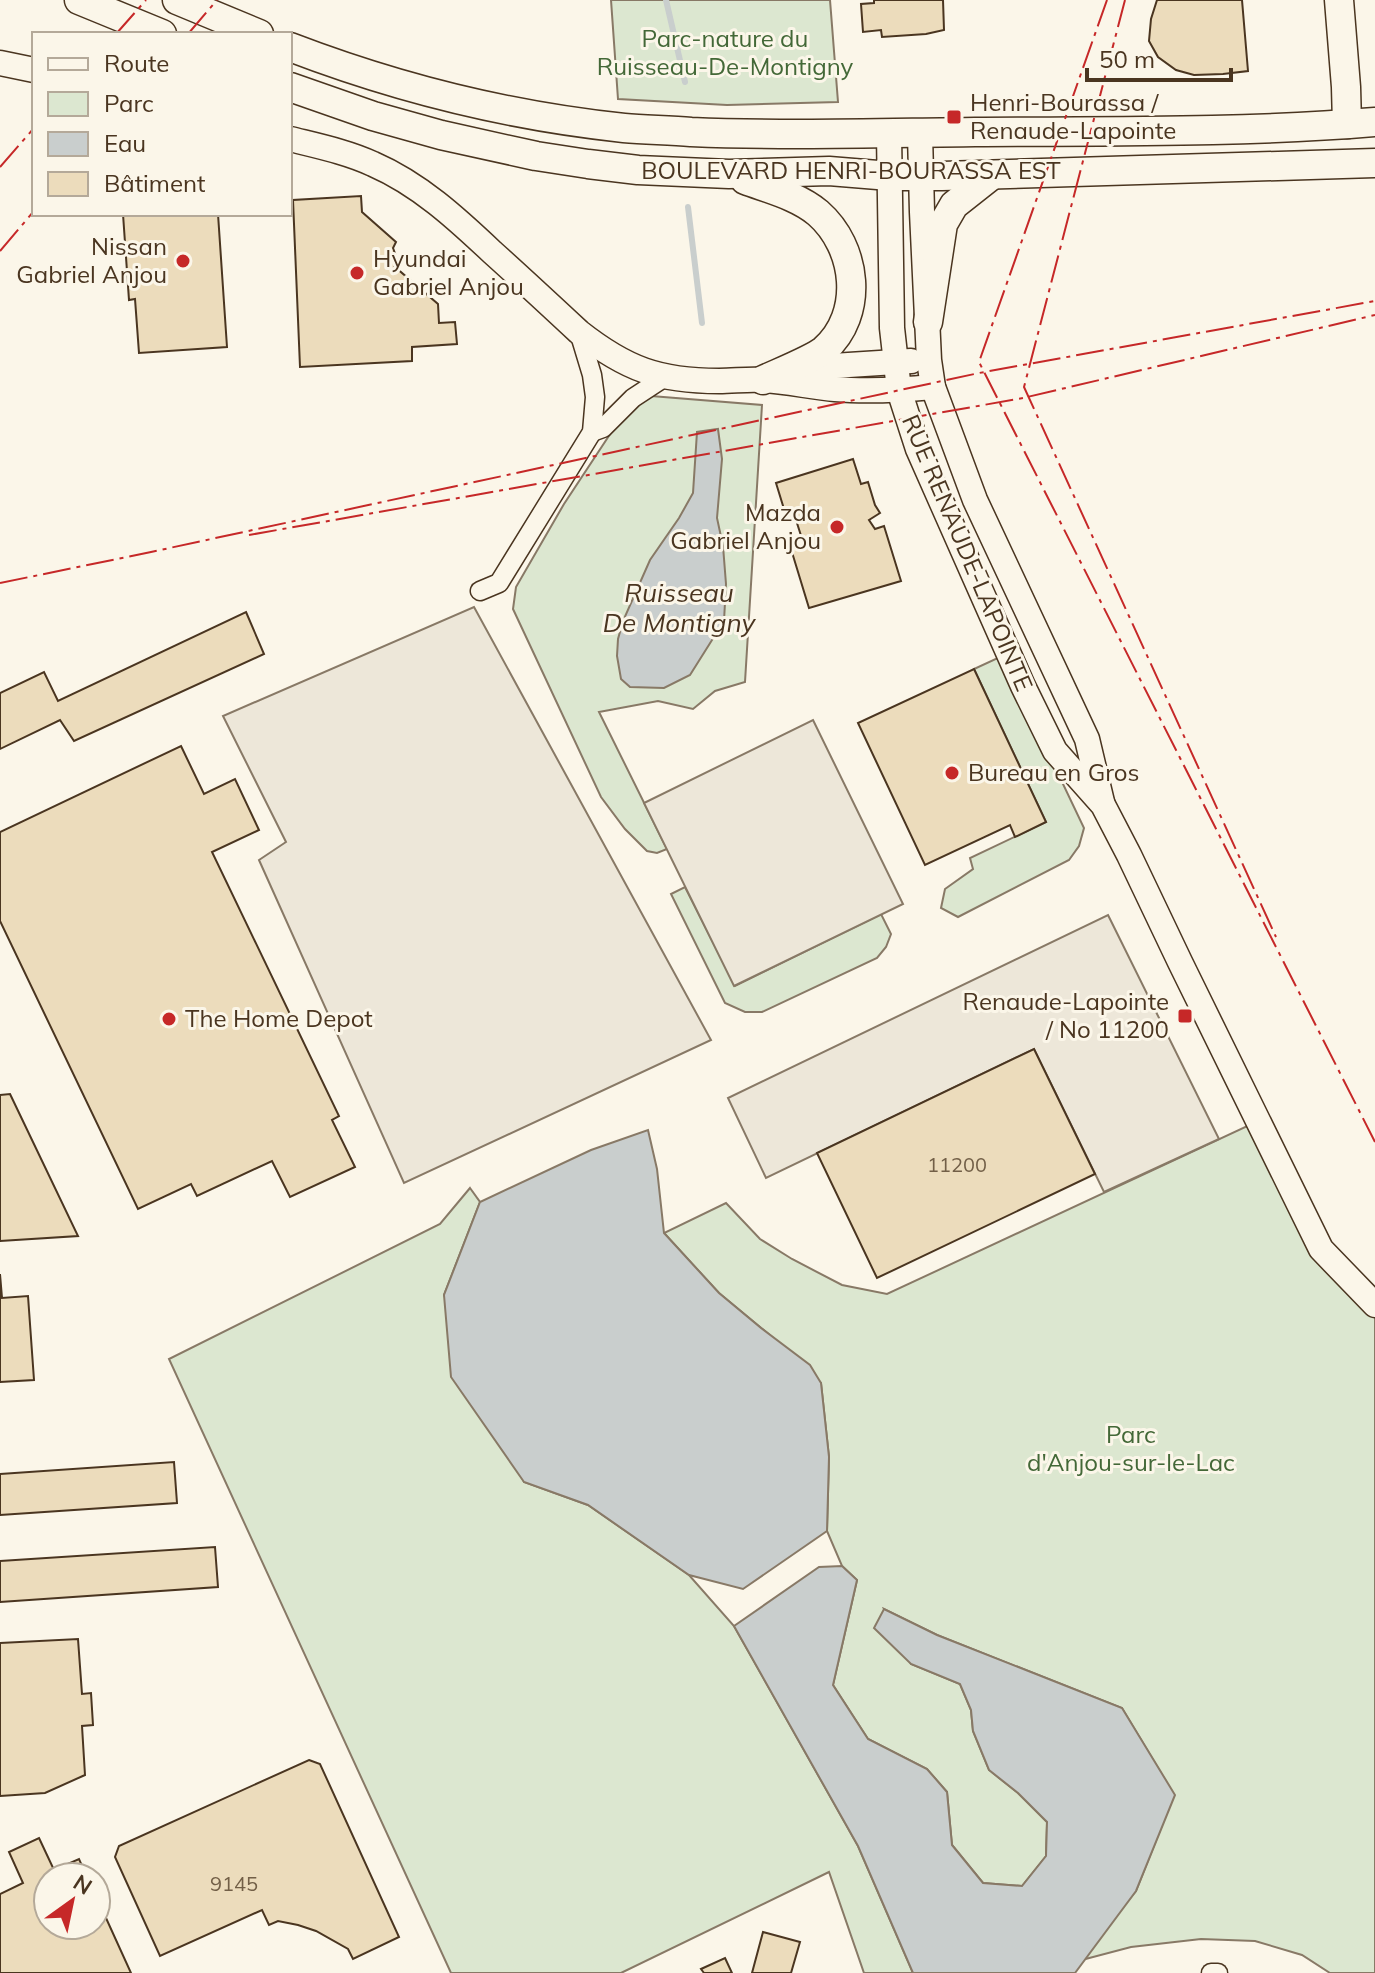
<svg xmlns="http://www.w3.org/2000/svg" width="1375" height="1973" viewBox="0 0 1375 1973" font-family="Mulish,sans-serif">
	<rect width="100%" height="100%" fill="#fbf6e9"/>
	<g fill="#dce7d0" stroke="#887966" stroke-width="2">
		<path d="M611,0H830L838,102L727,105L618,99Z"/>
		<path d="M651,396L762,405L745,682L715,691L693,709L658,701L599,712L667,849L657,853L647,851L625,829L601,797L513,609L516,587L564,504L624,413Z"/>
		<path d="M1002,656L1084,828L1079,846L1069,860L958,917L941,908L945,889L973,869L970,858L1046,822L974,669Z"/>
		<path d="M685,887L735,986L881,914L891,934L886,947L877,958L762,1012H745L725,1003L671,894Z"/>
		<path d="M1258,1121L1321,1249L1375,1305V1973H1330L1302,1955L1255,1941L1201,1939L1131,1947L1078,1961L1136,1891L1174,1795L1122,1708L937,1635L884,1609L911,1664L960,1684L971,1710L973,1731L989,1770L1018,1793L1047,1822L1046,1856L1022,1886L983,1883L952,1845L947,1792L927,1769L868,1739L833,1685L857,1580L842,1566L827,1531L829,1457L821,1383L783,1346L719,1293L664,1233L726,1203L760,1239L792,1259L842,1285L887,1294Z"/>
		<path d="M470,1188L480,1202L444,1295L524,1482L588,1505L689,1575L734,1626L858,1846L913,1973H864L829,1872L621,1973H451L169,1359L440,1224Z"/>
	</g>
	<g fill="#ede7d9" stroke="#887966" stroke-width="2">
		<path d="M474,607L711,1040L404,1183L259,860L286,842L223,716Z"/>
		<path d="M813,720L903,904L734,986L644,803Z"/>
		<path d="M1108,915L1219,1139L1104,1192L1034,1049L766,1178L728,1098Z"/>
	</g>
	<g fill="#c9cecd" stroke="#887966" stroke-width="2">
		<path d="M718,429L722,459L717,518L723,546L726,584L724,621L690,675L664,688L630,687L621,679L617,656L618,639L623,621L650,560L679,518L693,493L697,432Z"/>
		<path d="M648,1130L657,1169L664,1233L719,1293L761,1328L810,1365L821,1383L829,1457L827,1531L743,1589L689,1575L588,1505L524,1482L451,1377L444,1295L480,1202L591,1150Z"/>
		<path d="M842,1566L857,1580L833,1685L868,1739L927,1769L947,1792L952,1845L983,1883L1022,1886L1046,1856L1047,1822L1018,1793L989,1770L973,1731L971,1710L960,1684L911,1664L874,1628L884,1609L937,1635L1122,1708L1175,1795L1136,1891L1075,1973H913L858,1846L734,1626L819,1567Z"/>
	</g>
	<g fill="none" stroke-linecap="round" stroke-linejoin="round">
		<g stroke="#c9cecd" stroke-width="6">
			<path d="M666,0L685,82"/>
			<path d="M688,207L702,323"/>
		</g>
	</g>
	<g fill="#ecdcbc" stroke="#4a3520" stroke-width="2">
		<path d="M874,0H943L944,30L926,34L882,37L881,30L863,32L861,4L874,3Z"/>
		<path d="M1157,0H1242L1248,71L1223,74L1194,75L1176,70L1158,57L1149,41L1151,19Z"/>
		<path d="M361,196L362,212L396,242L393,248L396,256L394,266L438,304L439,323L455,322L457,344L412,347V361L300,367L293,200Z"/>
		<path d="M123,214H218L227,347L139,353L135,299L129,300Z"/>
		<path d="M853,459L861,484L868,482L875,505L880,513L869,520L875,529L884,526L901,581L809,608L791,549L804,545L796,520L788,522L776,483Z"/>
		<path d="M246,612L264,654L74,741L60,720L0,749V693L44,672L58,701Z"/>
		<path d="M974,669L1046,822L1015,837L1010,825L925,865L858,723Z"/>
		<path d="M181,746L204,794L235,779L259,830L212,852L339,1116L332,1120L355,1167L290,1197L272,1161L197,1196L191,1184L138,1209L0,921V832Z"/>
		<path d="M1034,1049L1095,1174L877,1278L817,1153Z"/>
		<path d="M10,1094L78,1236L0,1241V1095Z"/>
		<path d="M0,1274L2,1298L28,1296L34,1380L0,1382Z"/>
		<path d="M174,1462L177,1503L0,1515V1474Z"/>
		<path d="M215,1547L218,1587L0,1602V1561Z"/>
		<path d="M78,1639L82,1694L91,1693L93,1725L82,1726L85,1775L45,1793L0,1796V1643Z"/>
		<path d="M309,1760L320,1764L399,1937L353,1959L348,1949L316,1931L298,1925L278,1921L269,1925L262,1910L160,1956L115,1857L119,1846Z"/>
		<path d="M39,1838L54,1870L79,1859L87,1877H48V1925H96V1896L131,1973H0V1894L23,1883L9,1852Z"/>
		<path d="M763,1932L800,1942L791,1973H752Z"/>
		<path d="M725,1958L732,1973H704L701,1969Z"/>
	</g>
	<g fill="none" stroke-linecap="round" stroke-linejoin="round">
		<g stroke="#4a3520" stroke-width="21">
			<g id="street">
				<path d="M592,432L603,428L633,398L665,377"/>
				<path d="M480,591L499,583L592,432L595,397L592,375L579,332"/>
				<path d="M1211,1973H1218"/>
			</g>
		</g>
		<g stroke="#4a3520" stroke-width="27">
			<g id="secondary">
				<path d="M0,63L34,70"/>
				<path d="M889,134L892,328L899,390L918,449L1023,686L1055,751L1103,805L1129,855L1180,962L1321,1249L1375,1305"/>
				<path d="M920,134L922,212L929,360L933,387L975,500L1087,739L1102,802"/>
				<path d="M290,139C318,146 347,152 373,164C419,184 456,218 492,252C521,278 550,305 579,332C626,369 659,381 719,381C734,381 748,379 762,380C786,381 811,387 835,389C868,392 900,390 933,387"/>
				<path d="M789,375L833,366L911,361"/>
			</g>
		</g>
		<g stroke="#4a3520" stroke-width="31">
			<g id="primary">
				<path d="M79,0L162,34"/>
				<path d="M177,0L259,34"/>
				<path d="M1339,0L1346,87L1347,124"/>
				<path d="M290,47C397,88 510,116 624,128C646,130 669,130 691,132C786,136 881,133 975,132C1108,131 1242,133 1375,122"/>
				<path d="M290,87L373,116L441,135L536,156L588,164L638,170L729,174L829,171L890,176H942L1375,163"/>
				<path d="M745,180C769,189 798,196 818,213C857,247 865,314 824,350C813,359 778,373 763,380"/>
				<path d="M928,322L943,224L954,205L992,175"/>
			</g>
		</g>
		<use href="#street" stroke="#fbf6e9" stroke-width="18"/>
		<use href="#secondary" stroke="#fbf6e9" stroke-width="24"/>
		<use href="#primary" stroke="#fbf6e9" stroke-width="28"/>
		<g stroke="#c62828" stroke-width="2" stroke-dasharray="28 6 4 6" stroke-linecap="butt">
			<path d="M1107,0L979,362L1375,1142"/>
			<path d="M1125,0L1024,387L1276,937"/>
			<path d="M116,34L146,0"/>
			<path d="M188,34L217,0"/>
			<path d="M0,167L34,128"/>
			<path d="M0,251L34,211"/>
			<path d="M249,535L1023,398L1375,315"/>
			<path d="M0,583L151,552L979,373L1375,301"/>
		</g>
	</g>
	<g fill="#c62828" stroke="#fbf6e9" stroke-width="3">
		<rect x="946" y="109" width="16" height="16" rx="4"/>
		<circle cx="183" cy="261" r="8"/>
		<circle cx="357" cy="273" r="8"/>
		<circle cx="837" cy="527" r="8"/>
		<circle cx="952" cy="773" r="8"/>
		<rect x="1177" y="1008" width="16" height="16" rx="4"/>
		<circle cx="169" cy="1019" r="8"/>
	</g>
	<g text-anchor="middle" stroke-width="6" stroke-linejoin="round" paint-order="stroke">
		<g font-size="20" fill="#725f47">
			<text x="957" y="1172">11200</text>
			<text x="234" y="1891">9145</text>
		</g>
		<g font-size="24" fill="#436837" stroke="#fbf6e9">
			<text x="725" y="47">Parc-nature du<tspan x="725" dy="28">Ruisseau-De-Montigny</tspan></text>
			<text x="1131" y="1443">Parc<tspan x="1131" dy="28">d'Anjou-sur-le-Lac</tspan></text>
		</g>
		<g font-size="24" fill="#4a3520" stroke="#fbf6e9" text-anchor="start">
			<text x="970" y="111">Henri-Bourassa /<tspan x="970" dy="28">Renaude-Lapointe</tspan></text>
			<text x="167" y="255" text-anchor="end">Nissan<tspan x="167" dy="28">Gabriel Anjou</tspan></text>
			<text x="373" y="267">Hyundai<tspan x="373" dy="28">Gabriel Anjou</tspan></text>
			<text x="821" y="521" text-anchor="end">Mazda<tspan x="821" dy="28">Gabriel Anjou</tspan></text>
			<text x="968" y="781">Bureau en Gros</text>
			<text x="1169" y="1010" text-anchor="end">Renaude-Lapointe<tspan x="1169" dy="28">/ No 11200</tspan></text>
			<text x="185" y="1027">The Home Depot</text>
		</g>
		<g font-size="24" fill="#4a3520" stroke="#fbf6e9">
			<text x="851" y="179">BOULEVARD HENRI-BOURASSA EST</text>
			<text transform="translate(967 553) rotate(67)" y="8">RUE RENAUDE-LAPOINTE</text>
		</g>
		<g font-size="26" font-style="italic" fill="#4a3520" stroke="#fbf6e9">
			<text x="679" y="602">Ruisseau<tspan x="679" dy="30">De Montigny</tspan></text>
		</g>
	</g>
	<rect x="32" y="32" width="260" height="184" fill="#fbf6e9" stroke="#b4a999" stroke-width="2"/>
	<rect x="48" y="58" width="40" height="12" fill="#fbf6e9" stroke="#b4a999" stroke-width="2"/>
	<text x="104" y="72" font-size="24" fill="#4a3520">Route</text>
	<rect x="48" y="92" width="40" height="24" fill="#dce7d0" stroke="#b4a999" stroke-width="2"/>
	<text x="104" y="112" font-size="24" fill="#4a3520">Parc</text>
	<rect x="48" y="132" width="40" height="24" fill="#c9cecd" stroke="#b4a999" stroke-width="2"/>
	<text x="104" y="152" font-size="24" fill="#4a3520">Eau</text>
	<rect x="48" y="172" width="40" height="24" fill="#ecdcbc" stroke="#b4a999" stroke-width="2"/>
	<text x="104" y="192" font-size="24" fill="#4a3520">Bâtiment</text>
	<g transform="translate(72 1901) rotate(33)"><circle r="38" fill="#fbf6e9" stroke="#b4a999" stroke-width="2"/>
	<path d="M0-6L14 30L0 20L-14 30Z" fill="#c62828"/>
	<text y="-12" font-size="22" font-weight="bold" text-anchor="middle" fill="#4a3520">N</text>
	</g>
	<path d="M1087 68v12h144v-12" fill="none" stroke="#4a3520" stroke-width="4"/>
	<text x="1099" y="68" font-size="24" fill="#4a3520" stroke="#fbf6e9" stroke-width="6" paint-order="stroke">50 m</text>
</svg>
